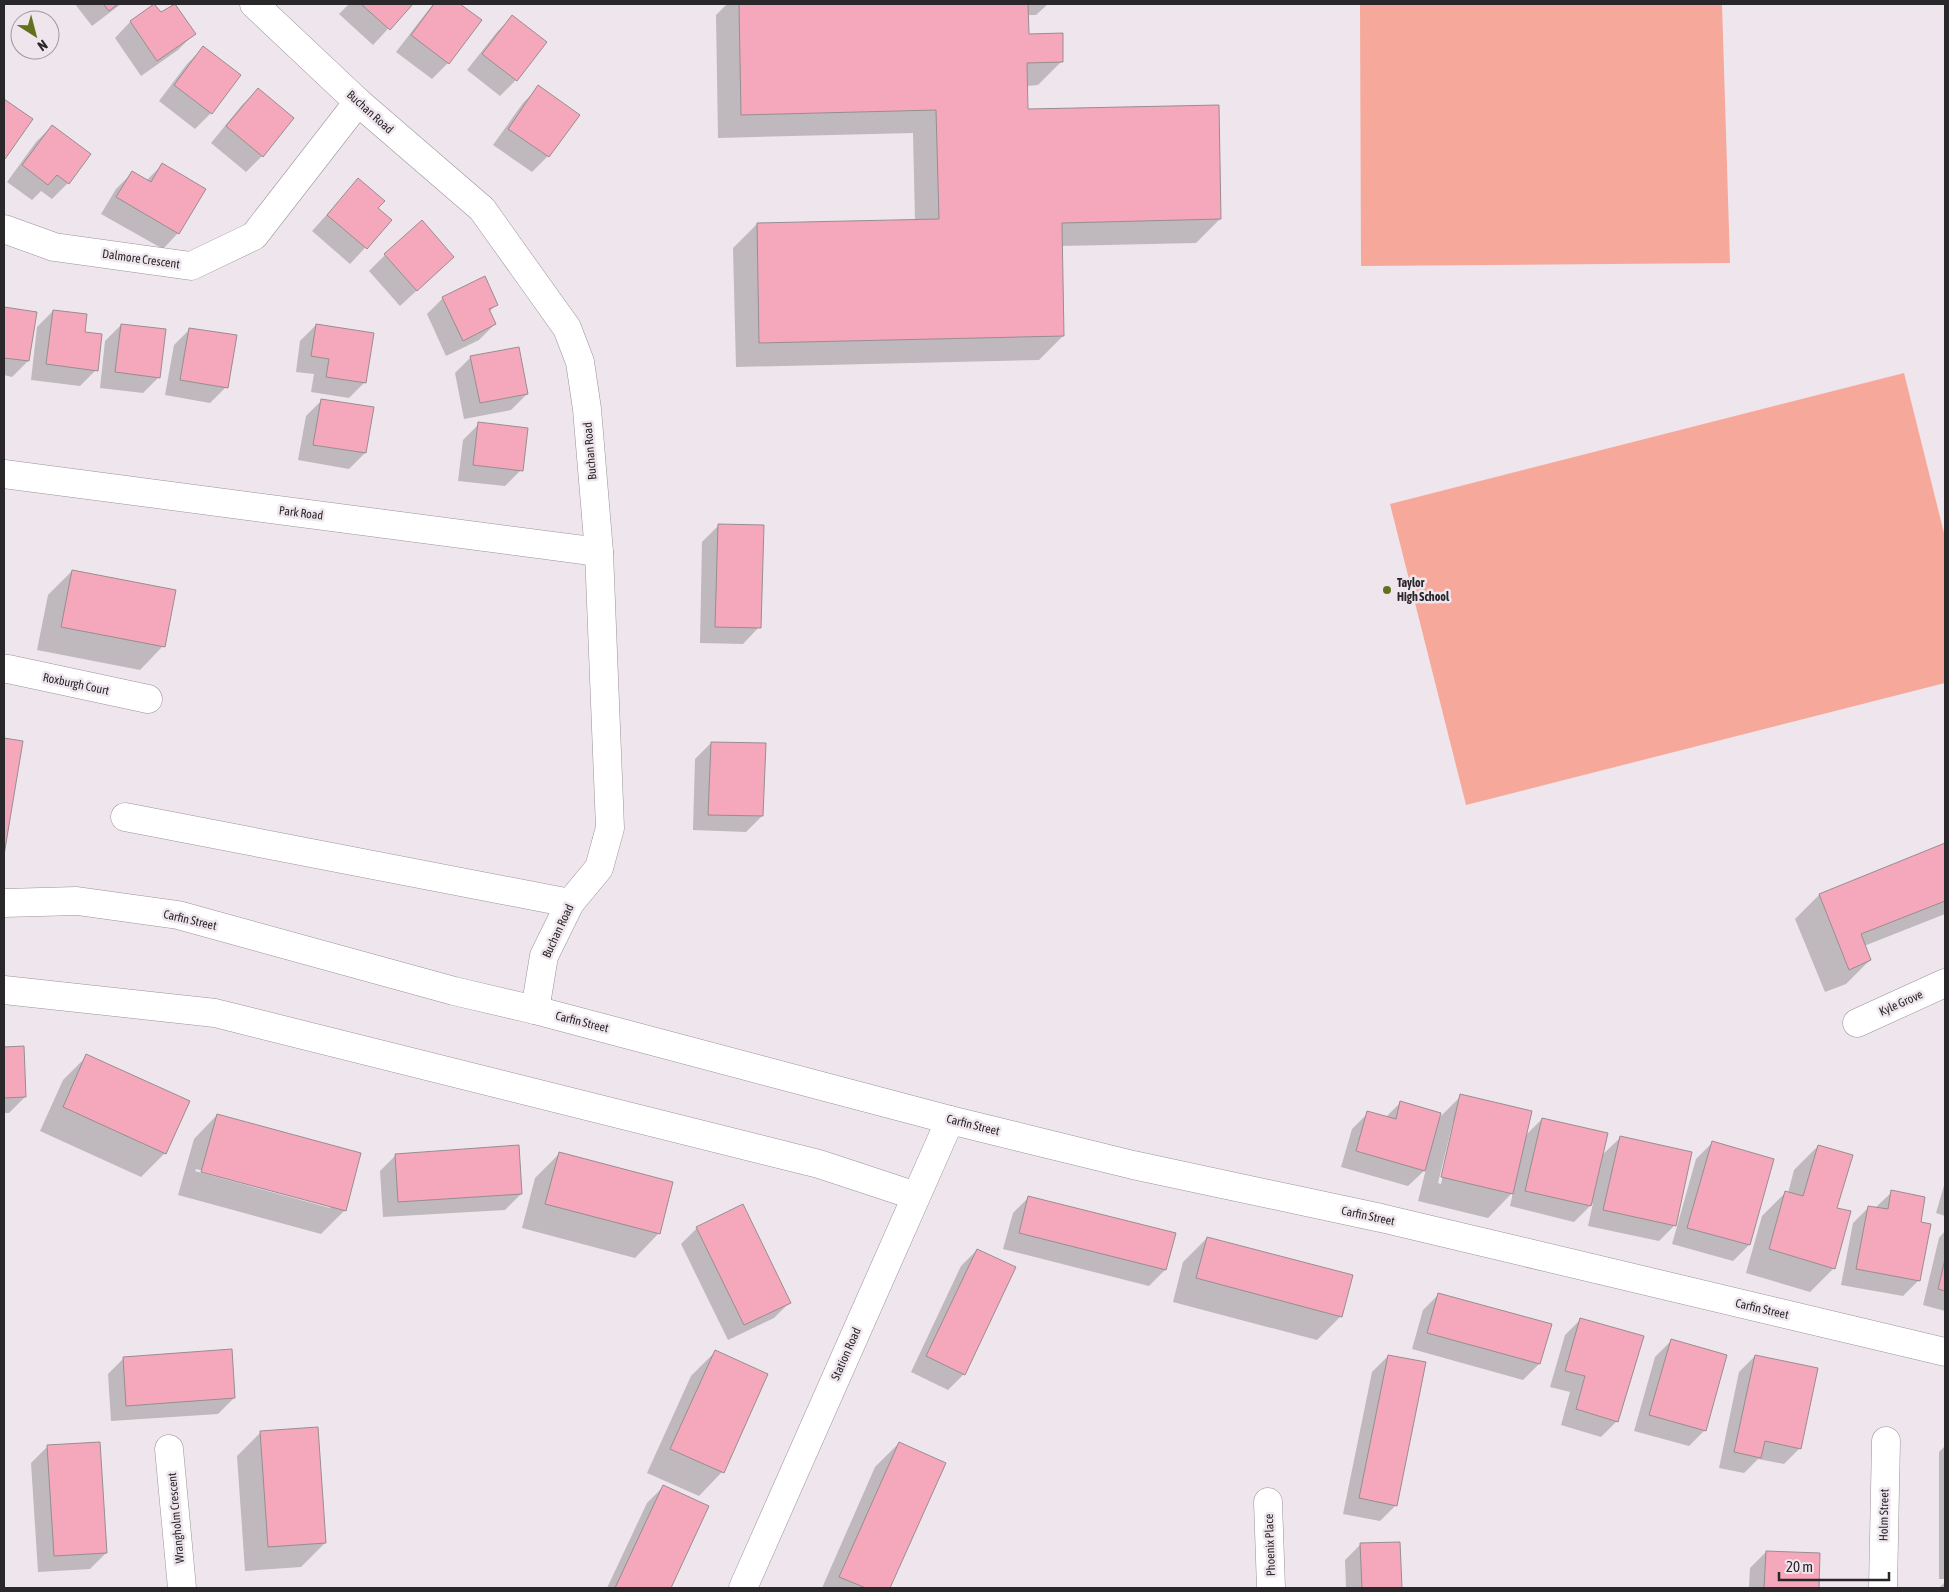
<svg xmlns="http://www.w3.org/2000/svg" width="1949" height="1592" viewBox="0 0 1949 1592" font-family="'Asap Condensed',sans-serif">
	<rect width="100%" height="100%" fill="#efe6ed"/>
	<g fill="#f6a99a">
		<path d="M1360,4H1722L1730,263L1361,266Z"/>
		<path d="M1904,373L1945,537V683L1466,805L1390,504Z"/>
	</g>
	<g fill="#0003" fill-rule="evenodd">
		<path d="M75,4H121L92,26Z"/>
		<path d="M174,4L194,34L178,50L141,76L115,38L130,22L155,5L161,13Z"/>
		<path d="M349,4H411L373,45L339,14Z"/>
		<path d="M433,4H458L480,21L448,63L432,79L396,52Z"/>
		<path d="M727,4H1048L1036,15H1027V35L1062,61L1038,85L1027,86V111L1220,219L1196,243L1061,246L1063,336L1039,360L736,367L733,248L757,224L915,221L913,133L718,138L716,15Z"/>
		<path d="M512,17L516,80L500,96L467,70L497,32Z"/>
		<path d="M203,48L211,113L195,129L159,101L187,64Z"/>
		<path d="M539,87L548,156L532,172L493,145L523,103Z"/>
		<path d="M258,89L262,156L246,172L211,143L242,105Z"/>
		<path d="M4,100L31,120L4,158Z"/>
		<path d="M52,126L68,183L52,199L41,191L32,200L7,182L36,142Z"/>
		<path d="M162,165L178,233L163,249L101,214L116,189L132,173L146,181Z"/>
		<path d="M358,180L376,208L391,220L350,264L312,231Z"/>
		<path d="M385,255L453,257L400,306L369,271Z"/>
		<path d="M484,278L497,304L489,312L495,324L479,340L446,356L427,314L443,298Z"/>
		<path d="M4,308L36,313L28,361L12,377L4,375Z"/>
		<path d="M53,311L83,333L96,370L80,386L31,380L37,327Z"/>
		<path d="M121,325L159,377L143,393L100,388L105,341Z"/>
		<path d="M316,325L365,382L349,398L311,392L314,374L296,372L300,341Z"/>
		<path d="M190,329L226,387L210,403L165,395L174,345Z"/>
		<path d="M471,357L527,394L511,410L464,419L455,373Z"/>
		<path d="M322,400L372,408L365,453L349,469L298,460L306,416Z"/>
		<path d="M479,424L521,470L505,486L458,481L463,440Z"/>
		<path d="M718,526L759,627L743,644L700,643L702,542Z"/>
		<path d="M72,571L163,646L140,670L37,650L48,595Z"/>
		<path d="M4,739L22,742L4,848Z"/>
		<path d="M711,743L762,816L746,832L693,830L695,759Z"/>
		<path d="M1945,845V914L1864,946L1870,960L1846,984L1825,992L1795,919L1819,895Z"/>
		<path d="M23,1048L25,1097L9,1113H4V1049Z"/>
		<path d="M87,1056L165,1153L141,1177L40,1131L63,1080Z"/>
		<path d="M1461,1096L1525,1136L1542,1119L1601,1156L1620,1138L1675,1225L1659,1241L1588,1226L1593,1203L1574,1222L1510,1206L1513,1192L1488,1218L1418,1201L1426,1169L1408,1186L1341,1167L1352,1129L1368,1113L1385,1118L1401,1102L1439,1118ZM1453,1122H1455L1441,1184L1438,1183Z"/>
		<path d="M217,1115L345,1210L321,1234L178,1195L194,1139ZM196,1169L330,1205V1208L195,1171Z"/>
		<path d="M1712,1143L1773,1160L1749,1245L1733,1261L1672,1244L1696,1159Z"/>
		<path d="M1818,1146L1836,1209L1834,1268L1810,1292L1746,1273L1762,1216L1786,1192L1788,1193L1794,1170Z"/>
		<path d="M559,1154L671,1183L658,1234L635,1258L522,1228L535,1178Z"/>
		<path d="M396,1155L521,1194L505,1210L383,1217L380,1171Z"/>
		<path d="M1945,1182V1216L1936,1213Z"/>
		<path d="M1892,1192L1919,1223V1280L1903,1296L1841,1285L1853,1223L1869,1207L1875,1208Z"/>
		<path d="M1029,1197L1174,1234L1165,1270L1149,1286L1003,1249L1013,1213Z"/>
		<path d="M697,1228L790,1302L774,1318L728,1340L681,1244Z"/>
		<path d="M1945,1231V1311L1923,1305L1939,1238Z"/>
		<path d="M1207,1238L1341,1316L1317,1340L1173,1302L1183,1262Z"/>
		<path d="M977,1250L964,1374L948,1390L911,1372L961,1266Z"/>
		<path d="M1439,1294L1550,1325L1539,1364L1523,1380L1412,1349L1423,1310Z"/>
		<path d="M1581,1319L1617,1421L1601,1437L1561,1425L1570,1392L1550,1387L1565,1335Z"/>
		<path d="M1671,1341L1705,1430L1689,1446L1634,1431L1655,1357Z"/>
		<path d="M715,1352L722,1472L699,1496L647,1473L691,1376Z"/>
		<path d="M1388,1356L1396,1505L1380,1521L1343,1514L1372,1372Z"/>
		<path d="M1755,1356L1800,1448L1784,1464L1758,1459L1744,1473L1719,1468L1739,1372Z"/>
		<path d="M124,1358L234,1398L218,1414L111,1421L108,1374Z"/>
		<path d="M261,1432L325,1543L301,1567L245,1571L237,1456Z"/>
		<path d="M899,1443L944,1463L889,1588H822L875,1467Z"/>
		<path d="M1945,1446V1579H1939V1452Z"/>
		<path d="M47,1447L106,1553L90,1569L38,1572L31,1463Z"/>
		<path d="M663,1487L707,1507L669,1588H607L647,1503Z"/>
		<path d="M1398,1543L1400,1588H1346L1345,1560L1361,1544Z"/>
		<path d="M1766,1552L1819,1554L1817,1588H1749L1750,1568Z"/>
		<path d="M1945,1582V1588H1939Z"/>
	</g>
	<g fill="#f5a8bc" stroke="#988d90">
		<path d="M103,4H118L109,11Z"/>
		<path d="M154,4L161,12L175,4L196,34L157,61L130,21Z"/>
		<path d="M361,4H413L390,30Z"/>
		<path d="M434,4H460L482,20L449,64L411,35Z"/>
		<path d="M739,4H1028L1029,34L1063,33V62L1027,63L1028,109L1219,105L1221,219L1062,223L1064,336L759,343L757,223L939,219L936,110L741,115Z"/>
		<path d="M512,15L547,42L517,81L482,54Z"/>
		<path d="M203,46L241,75L212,114L174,85Z"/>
		<path d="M538,85L580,115L549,157L508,129Z"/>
		<path d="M258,88L294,118L263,157L226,126Z"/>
		<path d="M4,99L33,119L5,159L4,158Z"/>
		<path d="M52,125L91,154L69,184L57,175L48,185L22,165Z"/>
		<path d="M162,163L206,189L179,234L116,197L132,171L151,182Z"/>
		<path d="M358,178L385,201L378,208L392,220L367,249L327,215Z"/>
		<path d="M422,220L454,257L417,291L384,254Z"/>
		<path d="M485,276L498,305L489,309L496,324L463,341L442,297Z"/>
		<path d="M4,307L37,312L29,361L4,358Z"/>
		<path d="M53,310L87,314L85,332L102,334L98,371L46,364Z"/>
		<path d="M121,324L166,329L160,378L115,372Z"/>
		<path d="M316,324L374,333L366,383L326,377L329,359L311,356Z"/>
		<path d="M189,328L237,335L228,388L180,380Z"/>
		<path d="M519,347L528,394L480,403L470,356Z"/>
		<path d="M321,399L374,407L366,453L313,445Z"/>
		<path d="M478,422L528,428L523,471L473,465Z"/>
		<path d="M718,524L764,525L761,628L715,627Z"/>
		<path d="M72,570L176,590L165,647L61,627Z"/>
		<path d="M4,738L23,741L4,855Z"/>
		<path d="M711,742L766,743L763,816L708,815Z"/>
		<path d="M1945,843V901L1861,934L1871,960L1849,970L1819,894Z"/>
		<path d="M24,1046L26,1097L4,1098V1047Z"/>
		<path d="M86,1054L190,1101L166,1154L63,1107Z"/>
		<path d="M1460,1094L1532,1111L1513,1194L1441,1177Z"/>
		<path d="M1400,1101L1441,1113L1425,1171L1356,1151L1367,1111L1396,1119Z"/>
		<path d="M217,1114L361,1153L346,1211L201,1172Z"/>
		<path d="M1542,1118L1608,1133L1591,1206L1525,1191Z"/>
		<path d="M1620,1136L1692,1152L1676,1226L1603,1210Z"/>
		<path d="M1712,1141L1774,1159L1750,1245L1687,1228Z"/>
		<path d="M519,1145L522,1194L398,1202L395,1154Z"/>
		<path d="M1818,1145L1853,1155L1837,1208L1851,1211L1835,1269L1769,1249L1785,1191L1803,1196Z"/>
		<path d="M559,1152L673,1182L660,1234L545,1204Z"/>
		<path d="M1891,1190L1925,1197L1921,1222L1931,1224L1920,1281L1856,1269L1868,1206L1888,1209Z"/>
		<path d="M1028,1196L1176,1233L1166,1270L1019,1233Z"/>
		<path d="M743,1204L791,1303L744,1325L696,1227Z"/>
		<path d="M1207,1237L1353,1275L1342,1317L1196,1278Z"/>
		<path d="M977,1249L1016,1267L965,1375L926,1356Z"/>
		<path d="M1945,1259V1291L1938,1289Z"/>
		<path d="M1438,1293L1552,1324L1540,1364L1427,1333Z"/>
		<path d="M1580,1318L1644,1336L1618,1422L1576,1409L1585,1376L1565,1371Z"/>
		<path d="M1671,1339L1727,1355L1706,1431L1649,1415Z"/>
		<path d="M232,1349L235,1398L126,1406L123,1357Z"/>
		<path d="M715,1350L768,1374L724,1473L670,1449Z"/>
		<path d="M1388,1355L1426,1362L1397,1506L1359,1498Z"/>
		<path d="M1755,1355L1818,1368L1801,1449L1765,1441L1761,1458L1734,1452Z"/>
		<path d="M318,1427L326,1543L268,1547L260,1431Z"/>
		<path d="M100,1442L107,1553L54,1556L47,1445Z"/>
		<path d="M899,1442L946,1463L890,1588H866L839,1577Z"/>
		<path d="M663,1485L709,1506L671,1588H615Z"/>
		<path d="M1400,1542L1402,1588H1362L1360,1543Z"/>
		<path d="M1766,1551L1820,1553L1819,1588H1764Z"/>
	</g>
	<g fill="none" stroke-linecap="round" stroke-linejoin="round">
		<g stroke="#9b9299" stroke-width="29">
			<g id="street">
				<path d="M254,4L358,102L482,209L567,328L580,362L587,409L599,552L610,828L599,868L570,903L544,956L535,1010"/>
				<path d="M4,229L54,247L191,266L254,236L358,102"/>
				<path d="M4,474L599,552"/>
				<path d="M4,669H8L148,699"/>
				<path d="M125,817L570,903"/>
				<path d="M4,990L215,1013L819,1164L916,1196"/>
				<path d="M1857,1023L1945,983"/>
				<path d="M169,1449L182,1588"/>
				<path d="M1268,1502L1271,1588"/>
				<path d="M743,1588L950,1120"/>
				<path d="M1883,1588L1886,1441"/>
			</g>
		</g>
		<g stroke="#9b9299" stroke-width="29">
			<path id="secondary" d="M4,903L77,901L178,915L454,991L535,1010L950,1120L1133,1165L1381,1218L1945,1352"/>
		</g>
		<use href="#street" stroke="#fff" stroke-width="28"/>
		<use href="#secondary" stroke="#fff" stroke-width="28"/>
	</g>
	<circle fill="#61711e" stroke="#efe6ed" stroke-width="2" cx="1387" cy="590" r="5"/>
	<g text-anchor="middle" stroke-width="5" stroke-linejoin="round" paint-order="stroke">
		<g font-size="12" fill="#2a272a" stroke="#efe6ed">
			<text transform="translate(370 112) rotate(42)" y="4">Buchan Road</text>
			<text transform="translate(141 259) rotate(8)" y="4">Dalmore Crescent</text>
			<text transform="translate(590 451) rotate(-95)" y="4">Buchan Road</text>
			<text transform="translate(301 513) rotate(7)" y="4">Park Road</text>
			<text transform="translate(76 684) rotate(12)" y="4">Roxburgh Court</text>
			<text transform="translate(190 920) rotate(13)" y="4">Carfin Street</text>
			<text transform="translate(558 931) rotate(-65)" y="4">Buchan Road</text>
			<text transform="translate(1901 1003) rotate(-24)" y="4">Kyle Grove</text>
			<text transform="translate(582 1022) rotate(14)" y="4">Carfin Street</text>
			<text transform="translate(973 1125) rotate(14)" y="4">Carfin Street</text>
			<text transform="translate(1368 1216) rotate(12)" y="4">Carfin Street</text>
			<text transform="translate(1762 1309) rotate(13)" y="4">Carfin Street</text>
			<text transform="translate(846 1354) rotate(-66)" y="4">Station Road</text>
			<text transform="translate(1884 1515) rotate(-89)" y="4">Holm Street</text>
			<text transform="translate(176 1518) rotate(-95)" y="4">Wrangholm Crescent</text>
			<text transform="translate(1270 1545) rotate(-92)" y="4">Phoenix Place</text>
		</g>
		<g font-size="12" font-weight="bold" fill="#2a272a" stroke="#efe6ed" text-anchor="start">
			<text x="1397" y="587">Taylor<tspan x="1397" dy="14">High School</tspan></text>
		</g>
	</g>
	<rect width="1949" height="1592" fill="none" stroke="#2a272a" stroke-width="10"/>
	<g transform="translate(35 35) rotate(144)"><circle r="24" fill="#efe6ed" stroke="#a09a9f"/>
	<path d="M0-4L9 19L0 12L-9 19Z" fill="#61711e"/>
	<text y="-8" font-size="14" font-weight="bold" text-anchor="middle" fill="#2a272a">N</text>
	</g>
	<path d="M1779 1572v8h110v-8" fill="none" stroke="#2a272a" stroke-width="2.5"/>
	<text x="1786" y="1572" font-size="15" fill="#2a272a" stroke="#efe6ed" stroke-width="4" paint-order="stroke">20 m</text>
</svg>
